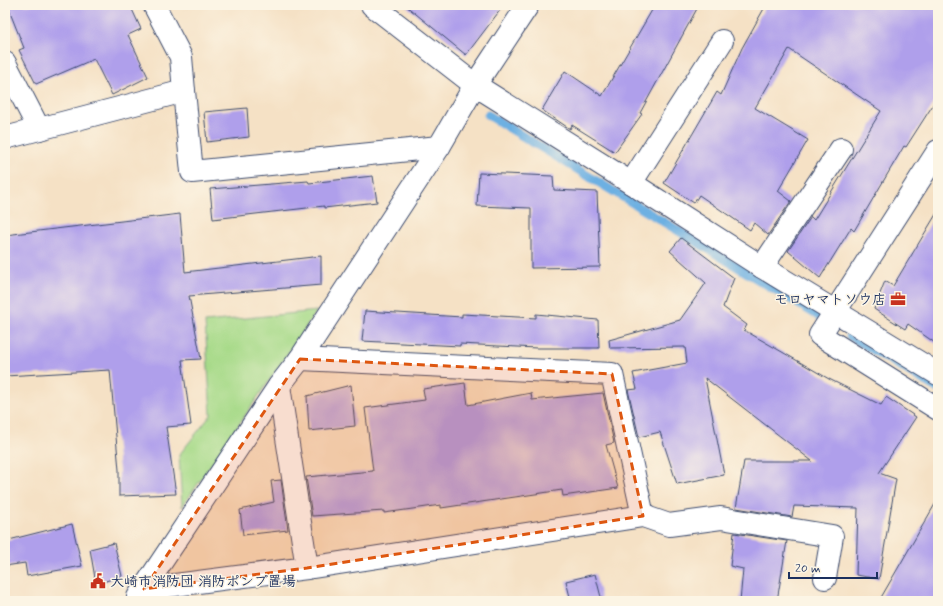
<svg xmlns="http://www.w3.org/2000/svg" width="943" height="606" viewBox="0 0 943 606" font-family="Mynerve,'Klee One',sans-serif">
	<rect width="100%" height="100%" fill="#fcf5e5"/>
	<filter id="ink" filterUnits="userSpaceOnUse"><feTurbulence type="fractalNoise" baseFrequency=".025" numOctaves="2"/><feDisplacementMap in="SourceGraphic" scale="8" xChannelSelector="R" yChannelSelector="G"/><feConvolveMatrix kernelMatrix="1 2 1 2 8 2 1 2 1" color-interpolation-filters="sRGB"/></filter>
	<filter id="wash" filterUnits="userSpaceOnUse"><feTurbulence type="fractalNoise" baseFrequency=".012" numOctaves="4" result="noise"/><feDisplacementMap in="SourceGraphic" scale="16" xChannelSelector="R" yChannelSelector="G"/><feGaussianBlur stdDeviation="0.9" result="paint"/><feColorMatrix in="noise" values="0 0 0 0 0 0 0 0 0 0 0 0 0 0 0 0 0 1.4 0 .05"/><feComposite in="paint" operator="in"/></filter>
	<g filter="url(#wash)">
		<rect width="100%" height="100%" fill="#f5e1c5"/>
		<path fill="#a7da89" stroke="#618474" d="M317,311L182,507L179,455L211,415L205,322Z"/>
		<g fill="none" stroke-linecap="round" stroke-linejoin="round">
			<g stroke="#6db0e2" stroke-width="9">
				<path d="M488,115L820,317"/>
				<path d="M850,336L938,389"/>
			</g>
		</g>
		<g id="blocks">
			<g fill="#af9feb">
				<path d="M7,5H130L141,29L128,35L148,77L112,95L94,59L36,84L19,50L24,48Z"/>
				<path d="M405,5H504L466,55Z"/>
				<path d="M655,5H699L640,113L642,114L615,152L572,125L570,129L542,110L565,71L602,96Z"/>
				<path d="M766,5H938V97L906,147L904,146L854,231L851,228L820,278L788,251L811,217L814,220L881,111L789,49L755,108L808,140L778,191L791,201L768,235L754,223L750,230L699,195L694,203L664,183L717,92L721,95L742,48Z"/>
				<path d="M247,108L249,137L207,142L204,112Z"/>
				<path d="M479,173L553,176L554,190L597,192L600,267L531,268V208L477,206Z"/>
				<path d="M373,176L377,202L324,208V206L213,219L210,189L308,181L309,183Z"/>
				<path d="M938,211V345L908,324L905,329L874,309L885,281L893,286Z"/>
				<path d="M180,214L185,272L321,256V285L189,296L201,359L182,360L191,425L166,427L176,494L119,496V470L110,370L5,376V235Z"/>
				<path d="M681,238L734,278L723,307L747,325L744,330L829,379L881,405L886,397L916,417L879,473L896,479L879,579L856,575L858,508L794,506L792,517L736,508L744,461H812L705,378L724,475L677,484L660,432L639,437L628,390L637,389L633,373L687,363L685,347L610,348L609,340L680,320L706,283L670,251Z"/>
				<path d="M365,311L462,317V314L536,318V314L598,320L599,348H537L460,344V346L362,341Z"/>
				<path d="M465,383L468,405L531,393L532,400L603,393L614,443L606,445L618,488L563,496L562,490L441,508V505L384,513V511L312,516L306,477L373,471L365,408L425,400L423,389Z"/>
				<path d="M351,385L355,426L309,431L307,396Z"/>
				<path d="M281,480L288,530L243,535L240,510L274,502L271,481Z"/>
				<path d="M938,499V601H879Z"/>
				<path d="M72,524L82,566L27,576L25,563L5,566V541Z"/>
				<path d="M734,533L787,541L777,601H740L743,569L730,566Z"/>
				<path d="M114,543L122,576L96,584L90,549Z"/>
				<path d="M595,574L602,601H571L566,581Z"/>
			</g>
		</g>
	</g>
	<g filter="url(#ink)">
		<use href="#blocks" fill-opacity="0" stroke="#3c4a6d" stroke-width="1"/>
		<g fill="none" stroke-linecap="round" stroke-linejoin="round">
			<g stroke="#3c4a6d" stroke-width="24">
				<g id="minor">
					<path d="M372,5L475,85L631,183L762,267L938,374"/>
					<path d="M5,63L39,129"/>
					<path d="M184,91L192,172L439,147"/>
					<path d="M5,138L184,91L181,57L154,5"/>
					<path d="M938,151L820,335L938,409"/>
					<path d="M631,183L722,41"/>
					<path d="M762,267L841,149"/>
					<path d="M300,359L612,374L643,516"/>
					<path d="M279,386L307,568"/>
					<path d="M144,589L307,568L643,516L669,525L721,518L832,536L825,578"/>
					<path d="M138,597L279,386L300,359L439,147L475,85"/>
				</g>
			</g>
			<g stroke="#3c4a6d" stroke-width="24">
				<path id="tertiary" d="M475,85L528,5"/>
			</g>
			<use href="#minor" stroke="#fff" stroke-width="22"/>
			<use href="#tertiary" stroke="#fff" stroke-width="22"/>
		</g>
	</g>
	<path fill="#de5710" fill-opacity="0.2" stroke="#de5710" stroke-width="3" stroke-dasharray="8 5" stroke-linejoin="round" d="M300,359L612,374L643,516L307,568L144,589Z"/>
	<defs>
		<g id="office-bare" transform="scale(1.2)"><path d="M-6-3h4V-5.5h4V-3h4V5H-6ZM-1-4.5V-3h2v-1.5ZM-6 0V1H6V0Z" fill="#c8321e" stroke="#fcf5e5" stroke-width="2.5" paint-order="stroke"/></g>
		<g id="civic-bare" transform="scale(1.2)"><path d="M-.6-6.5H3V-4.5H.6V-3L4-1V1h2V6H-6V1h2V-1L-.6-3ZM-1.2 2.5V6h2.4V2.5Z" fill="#c8321e" stroke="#fcf5e5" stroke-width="2.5" paint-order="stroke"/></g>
	</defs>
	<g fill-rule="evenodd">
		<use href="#office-bare" x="898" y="299"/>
		<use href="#civic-bare" x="98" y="581"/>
	</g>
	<g text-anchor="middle" stroke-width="3" stroke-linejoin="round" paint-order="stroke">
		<g font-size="14" font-weight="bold" fill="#1b2f5e" stroke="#fcf5e5" text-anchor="end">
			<text x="886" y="304">モロヤマトソウ店</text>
			<text x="110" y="586" text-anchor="start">大崎市消防団 消防ポンプ置場</text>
		</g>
	</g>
	<rect width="943" height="606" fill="none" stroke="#fcf5e5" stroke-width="20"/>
	<path d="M789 572v6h88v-6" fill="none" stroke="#1b2f5e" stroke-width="2"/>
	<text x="795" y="572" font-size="12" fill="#1b2f5e" stroke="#fcf5e5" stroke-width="3" paint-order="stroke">20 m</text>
</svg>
